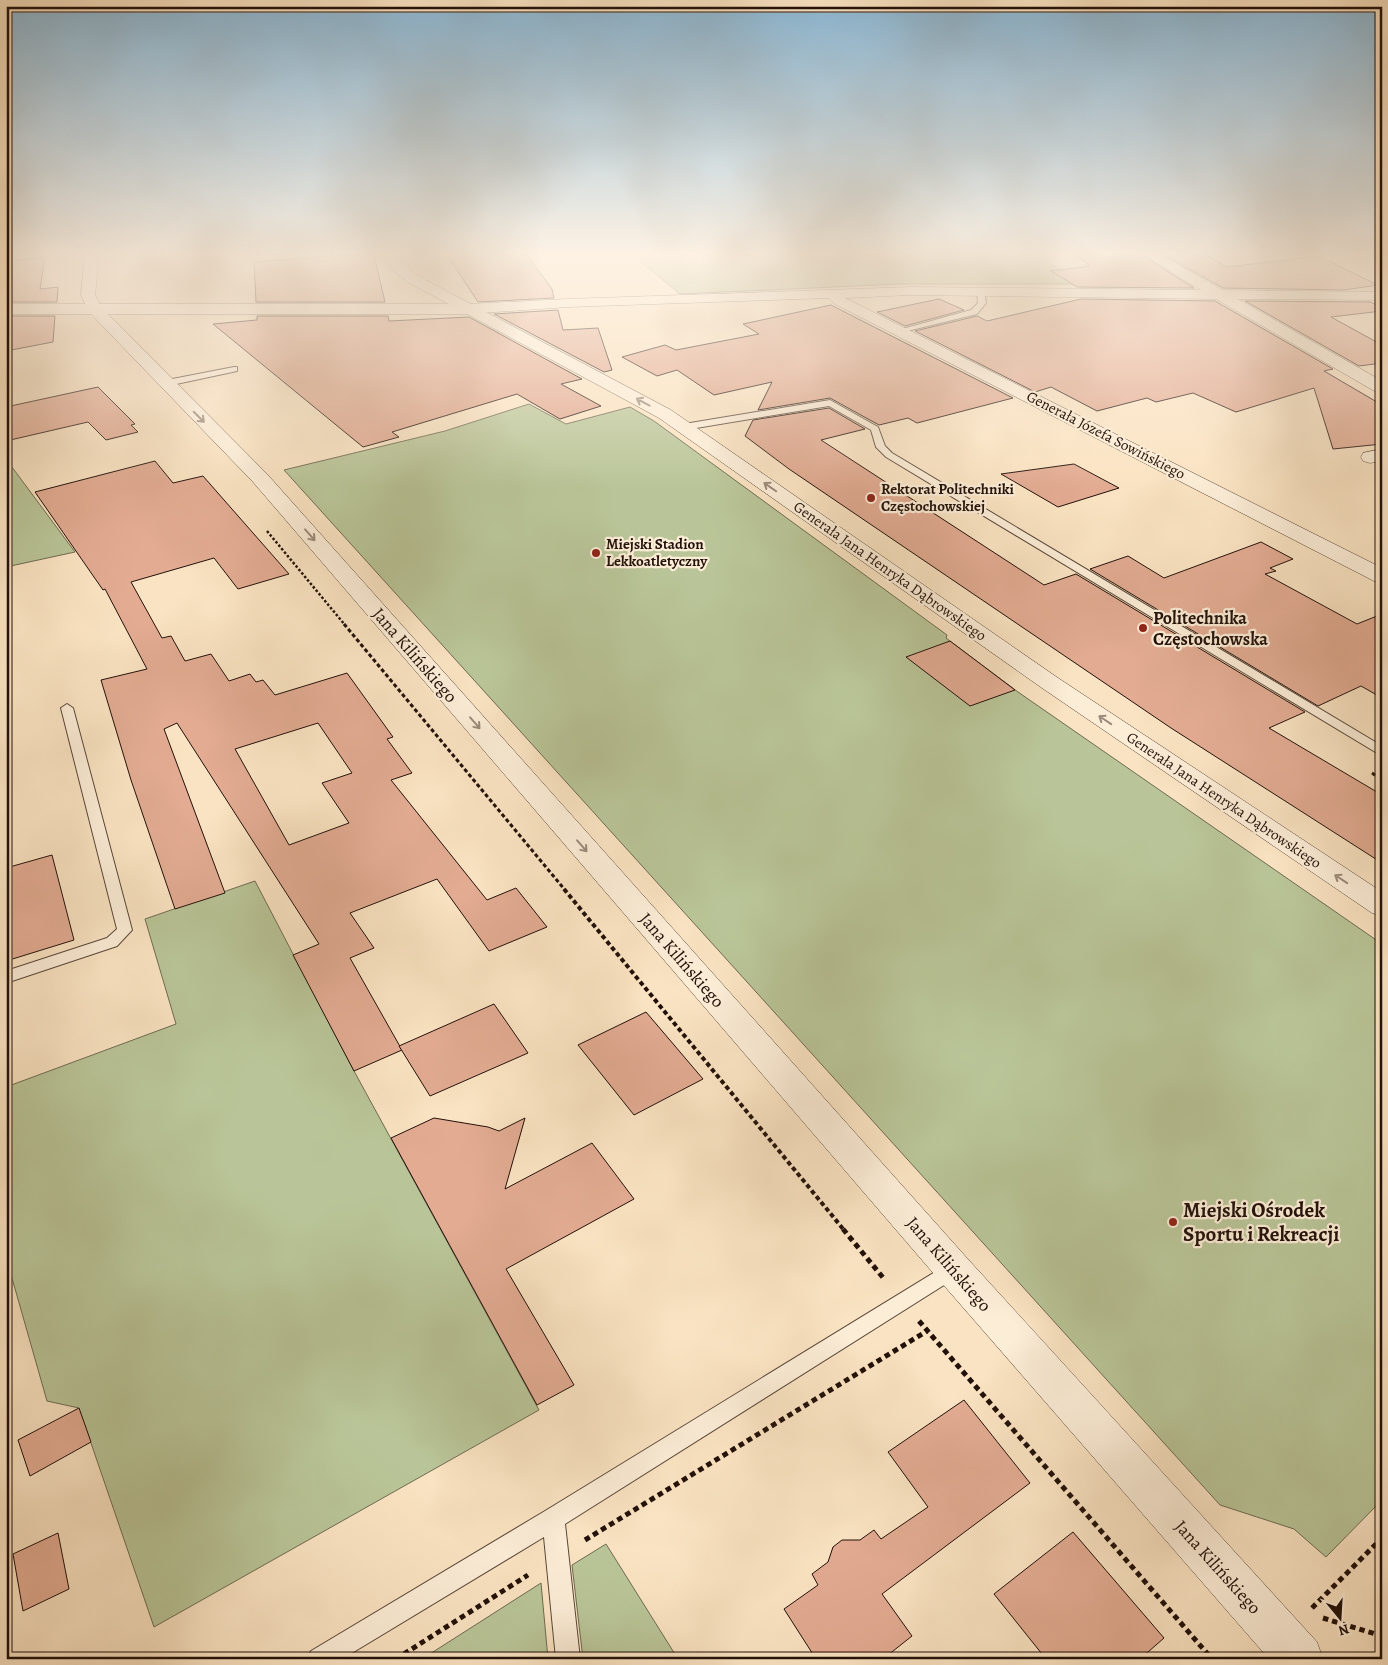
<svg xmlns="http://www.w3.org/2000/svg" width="1388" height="1665" viewBox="0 0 1388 1665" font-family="Alegreya,serif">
	<rect width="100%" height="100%" fill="#fae3c2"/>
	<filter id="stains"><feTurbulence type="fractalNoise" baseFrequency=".004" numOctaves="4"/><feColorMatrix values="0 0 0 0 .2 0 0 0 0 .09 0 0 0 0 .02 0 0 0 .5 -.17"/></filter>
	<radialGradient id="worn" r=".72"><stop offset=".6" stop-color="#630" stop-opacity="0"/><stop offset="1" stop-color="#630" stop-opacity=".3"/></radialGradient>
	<g fill="#b9c598" stroke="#6e6b51">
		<path d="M633,255H1035L1084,284H901L680,294Z"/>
		<path d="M529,404L566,424L630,407L654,421L947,635L946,638L1018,692L1382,944V1500L1326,1557L1294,1529L1220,1505L284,470L445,431Z"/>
		<path d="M6,459L75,552L6,567Z"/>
		<path d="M255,881L354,1071L539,1410L154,1627L79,1408L47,1401L6,1257V1087L176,1024L145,919Z"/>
		<path d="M606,1544L678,1659H583L572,1565Z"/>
		<path d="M541,1583L548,1659H422Z"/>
	</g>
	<g fill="#e2ab92" stroke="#22110a" fill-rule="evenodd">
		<path d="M344,255H374L385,302H256L254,262Z"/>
		<path d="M447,255H527L552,289L554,298L478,302Z"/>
		<path d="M1076,255H1142L1194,288L1077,287L1051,271L1090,266Z"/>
		<path d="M1164,255H1205L1227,267L1318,256L1378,285L1344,290L1223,288Z"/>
		<path d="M45,257L40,289L58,287L57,302H6V261Z"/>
		<path d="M939,299L964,310L905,326L877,312Z"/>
		<path d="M1081,299L1215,301L1333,369L1324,371L1382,405V444L1333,449L1314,388L1236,412L1193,393L1156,402L1147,398L1097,411L1051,387L1035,392L915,331L977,316L987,321Z"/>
		<path d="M1245,301L1370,302L1382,307V311L1331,317L1382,345V363L1359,366Z"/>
		<path d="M831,305L1013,398L917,423L908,418L879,425L830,398L758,410L772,382L714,395L677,370L657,376L622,357L665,345L676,350L759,334L743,324Z"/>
		<path d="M558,310L563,330L598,328L612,370L604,372L494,314Z"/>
		<path d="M6,316H55L53,342L6,351Z"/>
		<path d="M257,316H388L389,321L469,317L582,379L561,384L601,406L560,419L517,394L392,432L399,437L363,447L213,324L257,320Z"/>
		<path d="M98,387L135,424L131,425L138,432L106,440L88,422L6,441V407Z"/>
		<path d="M829,408L865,429L821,440L1044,585L1076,574L1305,712L1269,728L1382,795V863L1171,728L789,469L745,436L753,420Z"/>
		<path d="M155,461L173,483L203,476L289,574L238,589L214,558L131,582L162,638L171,636L185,661L211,654L229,681L250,674L256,682L263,680L275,695L347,673L393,737L387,739L412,773L391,780L487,900L516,888L547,927L489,951L437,879L350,913L374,948L350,958L402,1050L354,1071L293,955L319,944L177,723L164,729L225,893L175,909L131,780L101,680L147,669L105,589L103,590L35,492ZM318,723L352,773L322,783L349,823L289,845L235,749Z"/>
		<path d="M1074,464L1119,488L1058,507L1001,474Z"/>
		<path d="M1261,542L1293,559L1270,568L1276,571L1265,574L1357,624L1382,614V698L1361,686L1318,706L1090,569L1128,556L1164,578Z"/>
		<path d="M950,641L1015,690L970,706L906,657Z"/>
		<path d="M52,855L74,940L6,961V868Z"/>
		<path d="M494,1004L528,1053L430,1096L399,1046Z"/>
		<path d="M646,1012L703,1079L634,1115L578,1045Z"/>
		<path d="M434,1118L488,1127L499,1131L525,1118L505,1189L592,1143L634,1199L506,1269L574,1385L537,1405L391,1138Z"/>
		<path d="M964,1400L1030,1483L882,1594L912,1636L883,1659H816L784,1609L818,1585L812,1574L828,1562L833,1547L842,1540H860L874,1530L881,1539L928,1507L888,1452Z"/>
		<path d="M79,1408L91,1442L30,1476L18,1440Z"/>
		<path d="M1073,1532L1164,1638L1140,1659H1046L994,1594Z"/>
		<path d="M58,1533L69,1589L23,1611L13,1554Z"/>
	</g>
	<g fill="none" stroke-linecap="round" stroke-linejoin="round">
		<g stroke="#584638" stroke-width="2">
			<g id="service">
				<path d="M977,289L984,291L986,303L977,314L899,333L895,331L971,310L978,303Z"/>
				<path d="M234,367H237V371L167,386L163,383L167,380Z"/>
				<path d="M830,400L878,427L885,446L892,453L1382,746V756L886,457L876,447L871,430L829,406L684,430L680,427L684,424Z"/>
				<path d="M67,704L73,708L132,930L117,946L6,983V971L107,938L117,929L61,708Z"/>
				<path d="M953,1261L960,1263L962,1269L960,1275L565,1524L580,1659H556L544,1537L342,1659H307L311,1651L545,1511Z"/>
			</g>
		</g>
		<g stroke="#584638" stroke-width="1">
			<g id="minor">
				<path d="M1144,255H1161L1222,290L1382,292V300L1238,299L1382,381V393L1376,392L1216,299L911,295L845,298L1382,568V582L1374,581L835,304L829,298L568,307L467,314H6V304H467L568,299L911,287L1201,290Z"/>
				<path d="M1382,449V461L1370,463L1363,461L1361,457L1363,453Z"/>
			</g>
		</g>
		<g stroke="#584638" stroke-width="1">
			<g id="tertiary">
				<path d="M85,255H99L95,295L101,307L267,474L966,1257L1317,1642L1323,1659H1269L940,1281L253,482L89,312L81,295Z"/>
				<path d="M382,255H396L405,266L418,276L671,410L1058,678L1382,892V916L1372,913L1042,688L659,418L408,282L395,272Z"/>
			</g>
		</g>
		<path stroke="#22110a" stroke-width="2.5" stroke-dasharray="2.5 2" stroke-linecap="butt" d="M267,531L345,625"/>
		<g stroke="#22110a" stroke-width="3" stroke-dasharray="4 2.5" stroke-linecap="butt">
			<path d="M344,624L565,890"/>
			<path d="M1372,773L1382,780"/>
		</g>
		<path stroke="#22110a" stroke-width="4" stroke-dasharray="4.5 3" stroke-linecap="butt" d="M564,889L844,1230"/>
		<g stroke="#22110a" stroke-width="5" stroke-dasharray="5.5 4" stroke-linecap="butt">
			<path d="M843,1229L885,1280"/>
			<path d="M919,1321L1212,1659"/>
			<path d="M585,1540L927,1331"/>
			<path d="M1312,1608L1382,1538"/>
			<path d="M1323,1618L1382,1636"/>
			<path d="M396,1659L528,1575"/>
		</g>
		<use href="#service" fill="#fcedd7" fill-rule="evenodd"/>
		<use href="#minor" fill="#fcedd7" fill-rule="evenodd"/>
		<use href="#tertiary" fill="#fcedd7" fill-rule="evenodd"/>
	</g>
	<defs><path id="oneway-shaft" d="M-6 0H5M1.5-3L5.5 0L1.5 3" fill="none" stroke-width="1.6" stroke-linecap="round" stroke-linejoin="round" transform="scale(1.25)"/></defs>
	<g stroke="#9a8a7b">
		<use href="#oneway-shaft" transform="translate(643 402) rotate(-152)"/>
		<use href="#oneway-shaft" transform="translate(199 417) rotate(45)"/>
		<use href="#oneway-shaft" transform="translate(770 487) rotate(-145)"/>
		<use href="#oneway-shaft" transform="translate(310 535) rotate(49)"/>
		<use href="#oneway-shaft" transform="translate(1105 720) rotate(-146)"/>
		<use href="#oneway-shaft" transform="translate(475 723) rotate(49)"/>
		<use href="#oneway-shaft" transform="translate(582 846) rotate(49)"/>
		<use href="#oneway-shaft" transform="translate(1341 879) rotate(-146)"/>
	</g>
	<linearGradient id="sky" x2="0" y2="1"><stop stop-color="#8bb8d6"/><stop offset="0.52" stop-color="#fdf2e4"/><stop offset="1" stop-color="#fdf2e4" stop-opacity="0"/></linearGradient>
	<rect width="1388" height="488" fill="url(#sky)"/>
	<g fill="#8f2418" stroke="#fcedd7" stroke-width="2">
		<circle cx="871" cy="498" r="5"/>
		<circle cx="596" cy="553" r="5"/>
		<circle cx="1143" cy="628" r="5"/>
		<circle cx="1173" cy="1222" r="5"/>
	</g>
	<g text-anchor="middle" stroke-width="4.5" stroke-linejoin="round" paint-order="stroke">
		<g font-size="15" fill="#22110a" stroke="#fcedd7">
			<text transform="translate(1106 435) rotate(27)" y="5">Generała Józefa Sowińskiego</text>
			<text transform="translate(890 571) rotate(35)" y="5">Generała Jana Henryka Dąbrowskiego</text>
			<text transform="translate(1224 800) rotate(34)" y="5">Generała Jana Henryka Dąbrowskiego</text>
		</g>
		<g font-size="15" font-weight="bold" fill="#22110a" stroke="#fcedd7" text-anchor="start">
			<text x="881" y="494">Rektorat Politechniki<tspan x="881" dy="17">Częstochowskiej</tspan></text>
			<text x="606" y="549">Miejski Stadion<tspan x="606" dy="17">Lekkoatletyczny</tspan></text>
		</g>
		<g font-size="18" font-weight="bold" fill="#22110a" stroke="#fcedd7" text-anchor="start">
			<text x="1153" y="624">Politechnika<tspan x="1153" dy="21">Częstochowska</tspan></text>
		</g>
		<g font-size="18" fill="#22110a" stroke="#fcedd7">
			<text transform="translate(415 655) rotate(49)" y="6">Jana Kilińskiego</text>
			<text transform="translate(682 960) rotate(49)" y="6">Jana Kilińskiego</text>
			<text transform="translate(949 1264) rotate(49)" y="6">Jana Kilińskiego</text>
			<text transform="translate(1218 1567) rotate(48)" y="6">Jana Kilińskiego</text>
		</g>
		<g font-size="21" font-weight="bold" fill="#22110a" stroke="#fcedd7" text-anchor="start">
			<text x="1183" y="1217">Miejski Ośrodek<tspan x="1183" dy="24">Sportu i Rekreacji</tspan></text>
		</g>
	</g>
	<rect width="1388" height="1665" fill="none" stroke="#fae3c2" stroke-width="25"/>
	<rect x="8" y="8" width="1373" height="1650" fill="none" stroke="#22110a" stroke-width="2.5"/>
	<rect x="12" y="12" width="1363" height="1640" fill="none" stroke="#22110a"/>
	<g transform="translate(1340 1618) rotate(162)" stroke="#fcedd7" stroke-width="4" paint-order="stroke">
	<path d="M0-4L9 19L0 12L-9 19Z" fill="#22110a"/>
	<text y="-8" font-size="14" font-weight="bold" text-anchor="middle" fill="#22110a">N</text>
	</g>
	<rect width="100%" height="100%" filter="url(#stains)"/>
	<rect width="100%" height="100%" fill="url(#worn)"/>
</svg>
